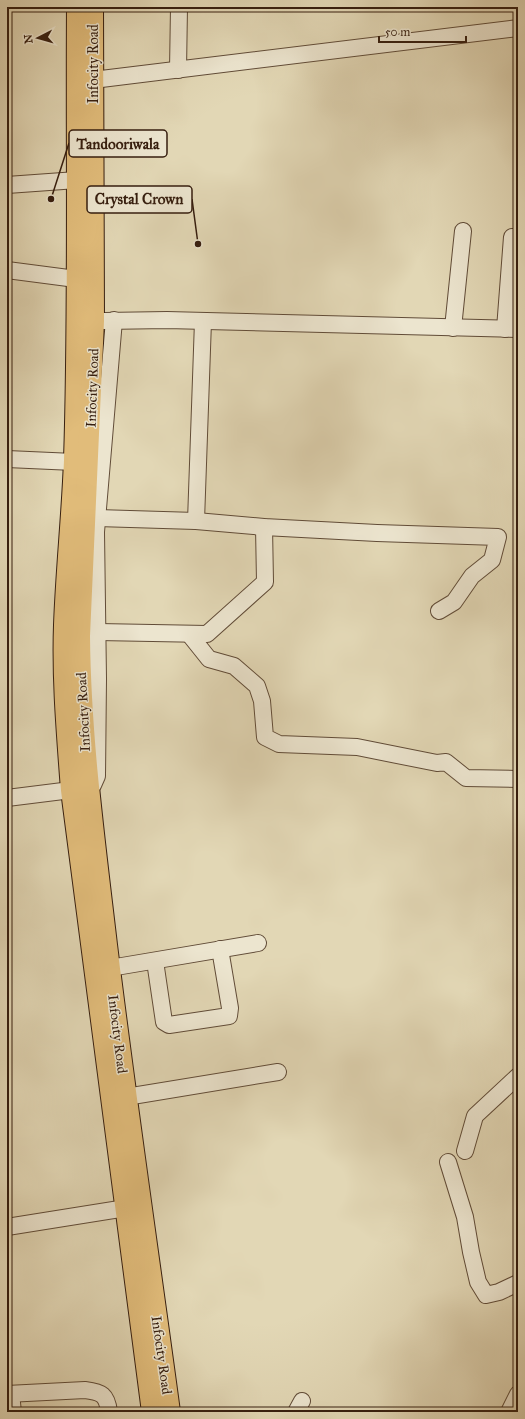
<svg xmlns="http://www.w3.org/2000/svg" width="525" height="1419" viewBox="0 0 525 1419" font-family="'IM FELL Great Primer',serif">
	<rect width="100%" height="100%" fill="#e2d7b5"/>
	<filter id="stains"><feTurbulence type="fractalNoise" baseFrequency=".005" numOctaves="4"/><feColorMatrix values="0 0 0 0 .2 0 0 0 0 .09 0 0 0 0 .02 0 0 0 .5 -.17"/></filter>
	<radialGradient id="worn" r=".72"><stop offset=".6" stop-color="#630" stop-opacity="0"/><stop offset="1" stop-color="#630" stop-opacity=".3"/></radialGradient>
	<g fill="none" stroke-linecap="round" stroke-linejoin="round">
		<g stroke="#614c38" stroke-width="18">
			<g id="minor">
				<path d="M178,70L179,7"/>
				<path d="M93,80L518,28"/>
				<path d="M7,185L77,180"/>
				<path d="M7,270L76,279"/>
				<path d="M104,321L167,320L518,329"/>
				<path d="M453,328L463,231"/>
				<path d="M505,329L512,237"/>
				<path d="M7,459L74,462"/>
				<path d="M97,518L196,521L264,527L377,533L498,537L492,560L472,576L454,602L439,611"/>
				<path d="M196,521L203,321"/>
				<path d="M98,632L207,634L265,582L264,527"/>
				<path d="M189,634L209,659L234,666L257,686L262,701L265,737L279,744L357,747L437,763L446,762L466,778L518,779"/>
				<path d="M93,785L97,776L98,679L96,532L114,320"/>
				<path d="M7,798L71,790"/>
				<path d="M155,961L164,1022L169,1025L229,1016L230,1008L220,949"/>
				<path d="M110,968L258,943"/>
				<path d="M126,1097L278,1072"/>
				<path d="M465,1151L475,1116L518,1076"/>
				<path d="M448,1162L465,1217L471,1252L478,1282L486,1295L499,1292L518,1283"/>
				<path d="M7,1227L126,1208"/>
				<path d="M7,1394L85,1390C102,1392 107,1395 109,1412"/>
				<path d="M11,1394L13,1412"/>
				<path d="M296,1412L302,1401"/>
				<path d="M509,1412L518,1394"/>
			</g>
		</g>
		<g stroke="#361e0f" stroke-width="22">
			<g id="major">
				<path d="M77,7C76,158 79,309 74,460C72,515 66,570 64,625C62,680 67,735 71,790L152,1412"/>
				<path d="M93,7L94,321L80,636C81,740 95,842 107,945C126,1101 149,1256 170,1412"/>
			</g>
		</g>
		<use href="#minor" stroke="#ece5cf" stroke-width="16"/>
		<use href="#major" stroke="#e1bc7a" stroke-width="20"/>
	</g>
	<g text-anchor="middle" stroke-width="3" stroke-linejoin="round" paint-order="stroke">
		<g font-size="14" fill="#361e0f" stroke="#ece5cf">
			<text transform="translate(93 64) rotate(-90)" y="5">Infocity Road</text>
			<text transform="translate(92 388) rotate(-88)" y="5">Infocity Road</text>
			<text transform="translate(83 712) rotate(-93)" y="5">Infocity Road</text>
			<text transform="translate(118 1034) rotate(83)" y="5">Infocity Road</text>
			<text transform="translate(162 1355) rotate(82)" y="5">Infocity Road</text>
		</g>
	</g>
	<path fill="none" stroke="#361e0f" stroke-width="1.5" d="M51 199L69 143M198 244L192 199"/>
	<g fill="#361e0f" stroke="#ece5cf" stroke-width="1.5">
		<circle cx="51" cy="199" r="4"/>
		<circle cx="198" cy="244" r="4"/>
	</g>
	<g fill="#ece5cf" stroke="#361e0f" stroke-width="1.5">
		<rect x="69" y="130" width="98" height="27" rx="4"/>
		<rect x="87" y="186" width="105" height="27" rx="4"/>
	</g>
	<g font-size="15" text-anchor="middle" font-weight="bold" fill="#361e0f">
		<text x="118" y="149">Tandooriwala</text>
		<text x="139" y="204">Crystal Crown</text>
	</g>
	<rect width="525" height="1419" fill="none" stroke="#e2d7b5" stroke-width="24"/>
	<rect x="8" y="8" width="509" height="1403" fill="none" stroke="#361e0f" stroke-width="2"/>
	<rect x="12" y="12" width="501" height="1395" fill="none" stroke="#361e0f"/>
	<g transform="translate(38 38) rotate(264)" stroke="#ece5cf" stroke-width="3" paint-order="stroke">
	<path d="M0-3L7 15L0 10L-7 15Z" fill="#361e0f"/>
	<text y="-6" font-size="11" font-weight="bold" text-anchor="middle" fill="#361e0f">N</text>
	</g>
	<path d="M379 36v6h87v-6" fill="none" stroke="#361e0f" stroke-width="2"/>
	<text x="385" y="36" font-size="12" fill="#361e0f" stroke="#ece5cf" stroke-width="3" paint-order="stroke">50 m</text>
	<rect width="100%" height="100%" filter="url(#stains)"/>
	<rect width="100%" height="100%" fill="url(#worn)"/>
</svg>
